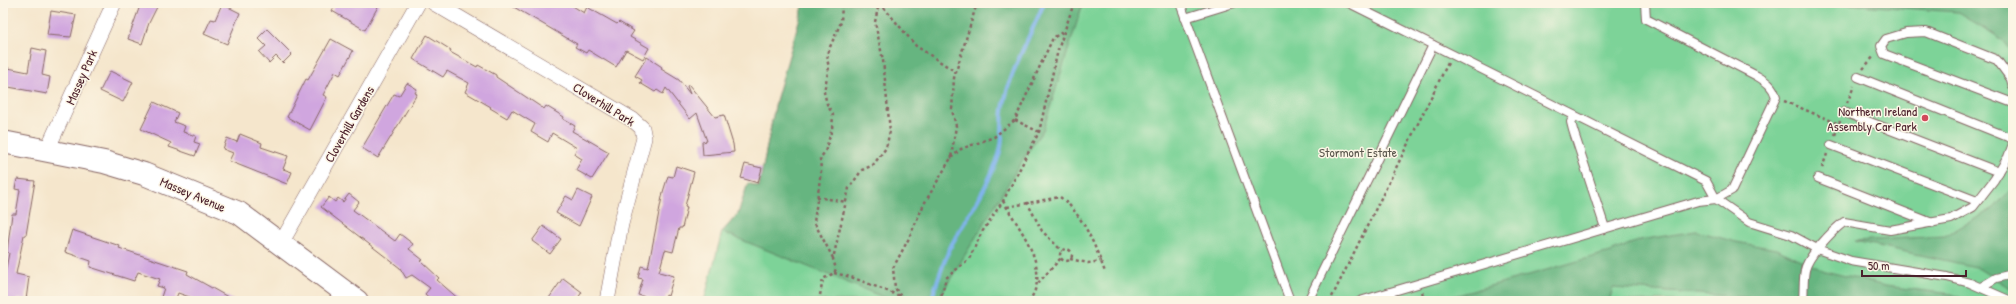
<svg xmlns="http://www.w3.org/2000/svg" width="2016" height="304" viewBox="0 0 2016 304" font-family="'Patrick Hand',sans-serif">
	<rect width="100%" height="100%" fill="#fcf5e5"/>
	<filter id="ink" filterUnits="userSpaceOnUse"><feTurbulence type="fractalNoise" baseFrequency=".025" numOctaves="2"/><feDisplacementMap in="SourceGraphic" scale="8" xChannelSelector="R" yChannelSelector="G"/><feConvolveMatrix kernelMatrix="1 2 1 2 8 2 1 2 1" color-interpolation-filters="sRGB"/></filter>
	<filter id="wash" filterUnits="userSpaceOnUse"><feTurbulence type="fractalNoise" baseFrequency=".012" numOctaves="4" result="noise"/><feDisplacementMap in="SourceGraphic" scale="16" xChannelSelector="R" yChannelSelector="G"/><feGaussianBlur stdDeviation="0.9" result="paint"/><feColorMatrix in="noise" values="0 0 0 0 0 0 0 0 0 0 0 0 0 0 0 0 0 1.4 0 .05"/><feComposite in="paint" operator="in"/></filter>
	<g filter="url(#wash)">
		<rect width="100%" height="100%" fill="#f5e6cc"/>
		<path fill="#7dd398" stroke="#647962" d="M805,3H2013V301H704L722,232L738,214L748,183L759,187L776,101Z"/>
		<g fill="#66b580" stroke="#586a56">
			<path d="M804,3H1083L1043,130L1025,156L937,301H893L722,232L738,214L748,183L759,187L776,101Z"/>
			<path d="M1846,3H2013V53L2003,40L1958,12L1845,4Z"/>
			<path d="M2013,187V290L1976,267L1855,241L1945,236L1994,208Z"/>
			<path d="M1696,231L1736,242L1776,249L1825,271L1885,286L1952,294L1966,301H1820L1815,296L1791,293L1783,300L1613,288L1609,301H1448L1451,297L1610,252L1640,240Z"/>
		</g>
		<g fill="none" stroke-linecap="round" stroke-linejoin="round">
			<path stroke="#81b4ee" stroke-width="4" d="M931,301C937,282 943,262 952,244C968,215 988,187 999,155C1005,138 1000,121 1004,104C1011,68 1030,37 1044,3"/>
		</g>
		<g id="blocks">
			<g fill="#d0a6df">
				<path d="M141,3H159L149,23L142,44L128,39Z"/>
				<path d="M336,3H380L365,30L332,11Z"/>
				<path d="M507,3H568L584,13L587,7L617,24L619,22L634,31L630,37L649,48L643,59L626,50L616,67L588,50L586,53L575,47L577,44Z"/>
				<path d="M222,4L240,13L227,44L204,34L211,19L215,20Z"/>
				<path d="M51,11L76,15L71,37L47,35Z"/>
				<path d="M267,29L292,54L283,63L276,56L269,63L259,52L266,46L258,38Z"/>
				<path d="M427,35L451,50L450,52L477,67L478,65L496,75V77L544,109L546,106L564,117L563,119L575,126L572,131L609,152L592,179L576,170L582,159L574,154L577,148L552,133L548,142L531,132L535,124L512,110L507,118L490,108L491,107L465,92L469,83L447,71L443,77L413,59Z"/>
				<path d="M331,39L353,51L340,75L335,72L323,95L327,97L310,130L287,117L306,79L308,80Z"/>
				<path d="M32,48L46,51L42,75L50,77L47,94L3,86V67L28,72Z"/>
				<path d="M647,57L662,67L661,69L679,80L690,94L687,86L689,85L715,117L724,115L733,144L734,152L703,155L702,142L707,141L697,113L690,119L666,88L663,94L657,90L655,92L640,83L642,80L635,76Z"/>
				<path d="M110,71L133,82L123,102L100,91Z"/>
				<path d="M407,83L417,89L415,93L417,94L378,158L362,148L394,94L399,96Z"/>
				<path d="M154,102L178,113L174,122L185,126L183,132L196,136L194,142L200,144L195,156L169,147L171,143L141,129Z"/>
				<path d="M240,134L262,143L261,147L288,156L283,169L292,172L287,184L229,161L233,153L223,149L227,138L237,142Z"/>
				<path d="M745,164L762,168L758,183L741,178Z"/>
				<path d="M676,166L694,172L685,206L687,207L682,228H679L673,252L665,250L659,272L674,276L668,296L666,295L665,301H660L638,295L643,279L638,278L641,266L648,268L663,192L668,176L673,177Z"/>
				<path d="M17,179L35,181L26,235H24L16,274L29,277L26,300L17,299V301H3V284L9,253L7,252L12,214H16L20,190L15,189Z"/>
				<path d="M578,190L592,197L579,226L556,213L566,196L573,200Z"/>
				<path d="M349,194L359,202L353,210L395,241L400,234L413,244L409,249L423,260L421,261L439,278L437,280L461,301H433L425,294L430,288L412,275L406,278L400,268L321,207L329,197L335,202L338,198L343,202Z"/>
				<path d="M543,226L561,239L550,254L532,241Z"/>
				<path d="M72,230L120,246L119,248L188,271L187,274L235,301H201L178,293L175,301H172L161,297L164,288L157,286L160,279L138,272L134,281L90,267L91,261L65,252Z"/>
				<path d="M563,278L582,292L576,301H547Z"/>
			</g>
		</g>
	</g>
	<g filter="url(#ink)">
		<use href="#blocks" fill-opacity="0" stroke="#866563" stroke-width="1"/>
		<g fill="none" stroke-linecap="round" stroke-linejoin="round">
			<g stroke="#866563" stroke-width="10">
				<g id="lane">
					<path d="M1180,3L1290,301"/>
					<path d="M1349,3L1706,181L1716,199L1732,190L1776,97C1773,86 1767,82 1757,76L1650,21L1646,19L1645,3"/>
					<path d="M1185,18L1234,3"/>
					<path d="M1858,77L2013,139"/>
					<path d="M2013,87L2011,79L1997,60L1926,32L1906,33L1886,39L1881,46L1884,54L2013,103"/>
					<path d="M1844,112L1999,172"/>
					<path d="M1575,116L1571,122L1573,130L1605,228"/>
					<path d="M1831,145L1977,201"/>
					<path d="M1818,178L1932,223"/>
					<path d="M1981,287L1996,278L2013,274"/>
					<path d="M1308,301L1433,45"/>
					<path d="M1360,301L1698,201L1716,199L1749,222L1791,235L1817,249L1851,261L1947,277L1970,283L2011,301"/>
					<path d="M1803,301C1804,291 1803,280 1805,270C1808,256 1832,231 1844,222L1890,230L1951,219L1973,207L1994,180L2008,157L2013,144"/>
				</g>
			</g>
			<g stroke="#866563" stroke-width="16">
				<g id="street">
					<path d="M434,3L633,120L642,128L644,138L621,224L607,301"/>
					<path d="M47,150L114,3"/>
					<path d="M280,245L418,3"/>
				</g>
			</g>
			<g stroke="#866563" stroke-width="24">
				<path id="secondary" d="M3,142L104,162L144,174L239,213L357,301"/>
			</g>
			<g stroke="#866563" stroke-width="2.5" stroke-dasharray="3 3" stroke-linecap="butt">
				<path d="M880,3L916,46L956,72"/>
				<path d="M1863,69L1874,56"/>
				<path d="M1784,101L1839,124"/>
				<path d="M1847,103L1854,86"/>
				<path d="M1015,120L1039,132"/>
				<path d="M1835,135L1840,121"/>
				<path d="M951,158L961,149L994,137L1015,120L1053,38L1064,31"/>
				<path d="M1822,168L1827,154"/>
				<path d="M817,197L847,202"/>
				<path d="M1003,201C1019,229 1053,269 1029,301"/>
				<path d="M1027,202L1042,231L1062,251"/>
				<path d="M1007,207L1060,197C1083,214 1095,246 1105,272"/>
				<circle cx="1066" cy="255" r="6"/>
				<path d="M833,258L814,222L821,171L820,158L825,152L832,129L833,115L827,104L824,92L829,67L827,59L830,47L841,22L842,3"/>
				<path d="M1070,259L1088,263L1101,261"/>
				<path d="M834,273L851,277L900,296"/>
				<path d="M1038,283L1061,258"/>
				<path d="M1422,292L1426,301"/>
				<path d="M1332,297L1448,63"/>
				<path d="M819,301L823,279L834,273L836,269L833,259L849,188L862,170L873,165L886,148L890,131L883,60L875,22L879,3"/>
				<path d="M904,301L895,288L893,268L908,240L924,204L951,158L956,126L952,110L954,78L977,3"/>
				<path d="M940,301L946,278L969,259L982,232L1003,201L1039,132L1058,50L1074,3"/>
			</g>
			<use href="#lane" stroke="#fff" stroke-width="8"/>
			<use href="#street" stroke="#fff" stroke-width="15"/>
			<use href="#secondary" stroke="#fff" stroke-width="22"/>
		</g>
	</g>
	<circle fill="#d1495b" stroke="#fcf5e5" stroke-width="1.5" cx="1925" cy="118" r="4"/>
	<g text-anchor="middle" stroke-width="3" stroke-linejoin="round" paint-order="stroke">
		<g font-size="13" fill="#4a1f2b" stroke="#fcf5e5">
			<text transform="translate(81 77) rotate(-66)" y="5">Massey Park</text>
			<text transform="translate(604 104) rotate(32)" y="5">Cloverhill Park</text>
			<text transform="translate(349 124) rotate(-60)" y="5">Cloverhill Gardens</text>
			<text transform="translate(193 194) rotate(23)" y="5">Massey Avenue</text>
		</g>
		<g font-size="13" fill="#4a1f2b" stroke="#fcf5e5" text-anchor="end">
			<text x="1917" y="116">Northern Ireland<tspan x="1917" dy="15">Assembly Car Park</tspan></text>
		</g>
		<g font-size="13" fill="#59554c" stroke="#fcf5e5">
			<text x="1358" y="157">Stormont Estate</text>
		</g>
	</g>
	<rect width="2016" height="304" fill="none" stroke="#fcf5e5" stroke-width="16"/>
	<path d="M1862 270v6h104v-6" fill="none" stroke="#4a1f2b" stroke-width="2"/>
	<text x="1868" y="270" font-size="12" fill="#4a1f2b" stroke="#fcf5e5" stroke-width="3" paint-order="stroke">50 m</text>
</svg>
